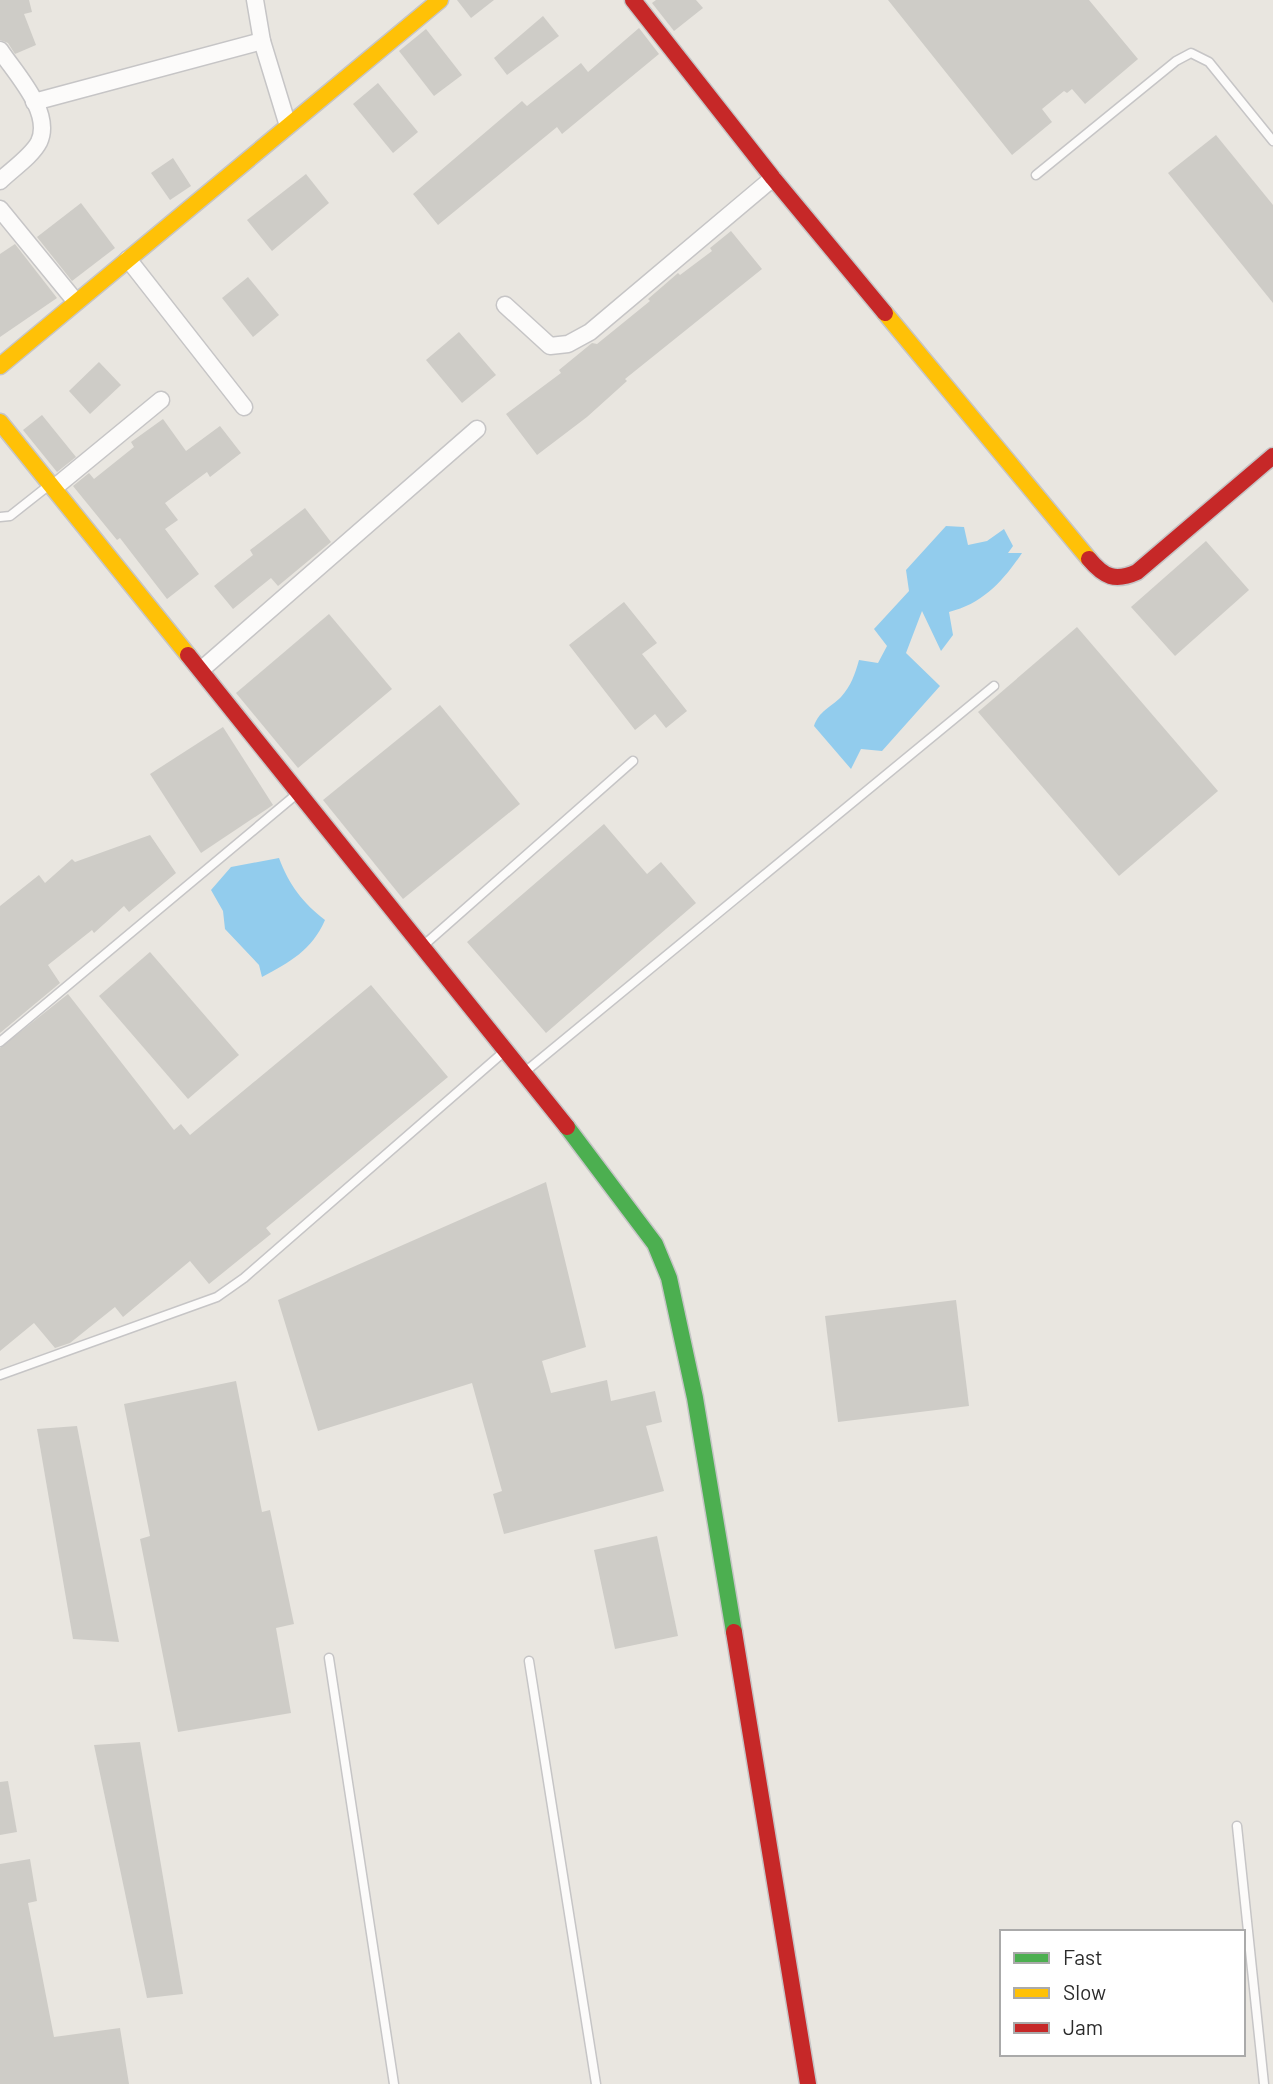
<svg xmlns="http://www.w3.org/2000/svg" width="1273" height="2084" viewBox="0 0 1273 2084" font-family="Barlow,sans-serif">
	<rect width="100%" height="100%" fill="#e9e6e0"/>
	<g fill="#92cced">
		<path d="M946,526L964,527L968,545L987,541L1004,529L1013,546L1008,553H1022C1004,580 983,604 949,612L953,635L941,651L922,611L906,653L940,686L882,751L861,749L851,769L814,726C819,711 830,708 841,697C851,686 855,674 859,660L878,663L887,646L874,629L909,591L906,570Z"/>
		<path d="M279,858C289,885 303,903 325,920C312,950 290,962 262,977L259,965L225,929L223,911L211,890L231,867Z"/>
	</g>
	<g fill="#ceccc7">
		<path d="M0,0H29L32,12L24,14L36,45L15,54L8,43L0,40Z"/>
		<path d="M457,0H494L471,18Z"/>
		<path d="M656,0H696L703,8L674,31L652,3Z"/>
		<path d="M888,0H1089L1138,59L1085,104L1072,89L1067,93L1064,91L1042,109L1052,122L1012,155Z"/>
		<path d="M543,16L559,36L507,75L494,58Z"/>
		<path d="M639,28L659,54L562,134L557,127L438,225L413,194L522,101L527,106L581,63L588,72Z"/>
		<path d="M426,29L462,75L434,96L399,51Z"/>
		<path d="M378,83L418,132L393,153L353,104Z"/>
		<path d="M1216,135L1273,205V303L1168,173Z"/>
		<path d="M173,158L191,186L170,200L151,173Z"/>
		<path d="M306,174L329,203L272,251L247,220Z"/>
		<path d="M81,203L115,248L72,281L37,237Z"/>
		<path d="M731,231L762,269L625,379L627,381L587,417L537,455L506,414L561,373L559,370L592,343L597,344L650,301L648,299L678,273L680,275L712,251L710,248Z"/>
		<path d="M15,244L57,298L0,337V254Z"/>
		<path d="M248,277L279,315L253,337L222,298Z"/>
		<path d="M459,332L496,375L462,403L426,360Z"/>
		<path d="M99,362L121,385L90,414L69,391Z"/>
		<path d="M42,415L76,457L57,472L23,430Z"/>
		<path d="M163,419L186,451L220,426L241,453L210,477L207,472L165,503L178,520L165,529L199,574L167,599L120,538L117,540L73,486L89,473L94,479L134,447L131,442Z"/>
		<path d="M305,508L331,542L278,586L271,578L233,609L214,586L253,555L250,550Z"/>
		<path d="M1206,541L1249,590L1175,656L1131,607Z"/>
		<path d="M624,602L657,643L642,654L687,711L666,728L655,714L635,730L569,645Z"/>
		<path d="M329,614L392,689L298,768L236,693Z"/>
		<path d="M1077,627L1218,791L1119,876L978,712Z"/>
		<path d="M440,705L520,804L403,899L323,800Z"/>
		<path d="M223,727L273,805L201,853L150,774Z"/>
		<path d="M604,824L647,874L661,862L696,903L546,1033L467,942Z"/>
		<path d="M150,835L176,873L129,912L124,906L94,933L92,930L48,965L60,983L0,1033V906L39,875L45,883L72,859L75,862Z"/>
		<path d="M150,952L239,1055L188,1099L99,996Z"/>
		<path d="M371,985L448,1077L266,1228L271,1234L209,1284L190,1261L123,1317L115,1307L70,1343L55,1348L34,1323L0,1351V1048L68,994L174,1130L181,1124L190,1135Z"/>
		<path d="M546,1182L586,1347L542,1361L551,1393L607,1380L611,1401L655,1391L662,1422L646,1426L664,1491L504,1534L493,1494L502,1491L472,1383L318,1431L278,1300Z"/>
		<path d="M956,1300L969,1406L838,1422L825,1316Z"/>
		<path d="M236,1381L262,1512L270,1510L294,1624L276,1628L291,1713L178,1732L140,1539L150,1536L124,1404Z"/>
		<path d="M77,1426L119,1642L73,1639L37,1429Z"/>
		<path d="M657,1536L678,1636L615,1649L594,1550Z"/>
		<path d="M140,1742L183,1994L147,1998L94,1745Z"/>
		<path d="M8,1781L17,1832L0,1835V1782Z"/>
		<path d="M30,1859L37,1901L28,1903L54,2037L120,2028L129,2084H0V1864Z"/>
	</g>
	<g fill="none" stroke-linecap="round" stroke-linejoin="round">
		<g stroke="#c6c5c6" stroke-width="11">
			<g id="lane">
				<path d="M1036,175L1176,61L1191,53L1209,62L1273,141"/>
				<path d="M0,517L10,516L48,486"/>
				<path d="M424,945L633,761"/>
				<path d="M0,1042L298,793"/>
				<path d="M526,1071L994,686"/>
				<path d="M0,1375L217,1297L244,1278L506,1050"/>
				<path d="M329,1658L394,2084"/>
				<path d="M529,1661L596,2084"/>
				<path d="M1237,1826L1264,2084"/>
			</g>
		</g>
		<g stroke="#c6c5c6" stroke-width="19">
			<g id="street">
				<path d="M255,0L262,41L288,126"/>
				<path d="M0,50C15,73 53,112 39,142C32,156 11,170 0,181"/>
				<path d="M34,102L262,41"/>
				<path d="M0,209L76,302"/>
				<path d="M128,259L244,407"/>
				<path d="M505,305L550,346L568,344L590,332L773,178"/>
				<path d="M54,488L161,400"/>
				<path d="M201,670L477,429"/>
			</g>
		</g>
		<g stroke="#c6c5c6" stroke-width="19">
			<path id="fast" d="M567,1127L655,1244L669,1278L695,1398L734,1632"/>
		</g>
		<g stroke="#c6c5c6" stroke-width="19">
			<g id="slow">
				<path d="M885,313L1089,559"/>
				<path d="M0,366L440,0"/>
				<path d="M0,422L188,655"/>
			</g>
		</g>
		<g stroke="#c6c5c6" stroke-width="19">
			<g id="jam">
				<path d="M633,0L773,178L885,313"/>
				<path d="M1089,559C1104,577 1115,582 1137,572L1273,456"/>
				<path d="M188,655L567,1127"/>
				<path d="M734,1632L808,2084"/>
			</g>
		</g>
		<use href="#lane" stroke="#fcfbfa" stroke-width="8"/>
		<use href="#street" stroke="#fcfbfa" stroke-width="16"/>
		<use href="#fast" stroke="#4caf50" stroke-width="16"/>
		<use href="#slow" stroke="#ffc107" stroke-width="16"/>
		<use href="#jam" stroke="#c62828" stroke-width="16"/>
	</g>
	<rect x="1000" y="1930" width="245" height="126" fill="#ffffff" stroke="#aaaaaa" stroke-width="2"/>
	<rect x="1014" y="1953" width="35" height="10" fill="#4caf50" stroke="#aaaaaa" stroke-width="2"/>
	<text x="1063" y="1965" font-size="21" fill="#2b2b2b">Fast</text>
	<rect x="1014" y="1988" width="35" height="10" fill="#ffc107" stroke="#aaaaaa" stroke-width="2"/>
	<text x="1063" y="2000" font-size="21" fill="#2b2b2b">Slow</text>
	<rect x="1014" y="2023" width="35" height="10" fill="#c62828" stroke="#aaaaaa" stroke-width="2"/>
	<text x="1063" y="2035" font-size="21" fill="#2b2b2b">Jam</text>
</svg>
